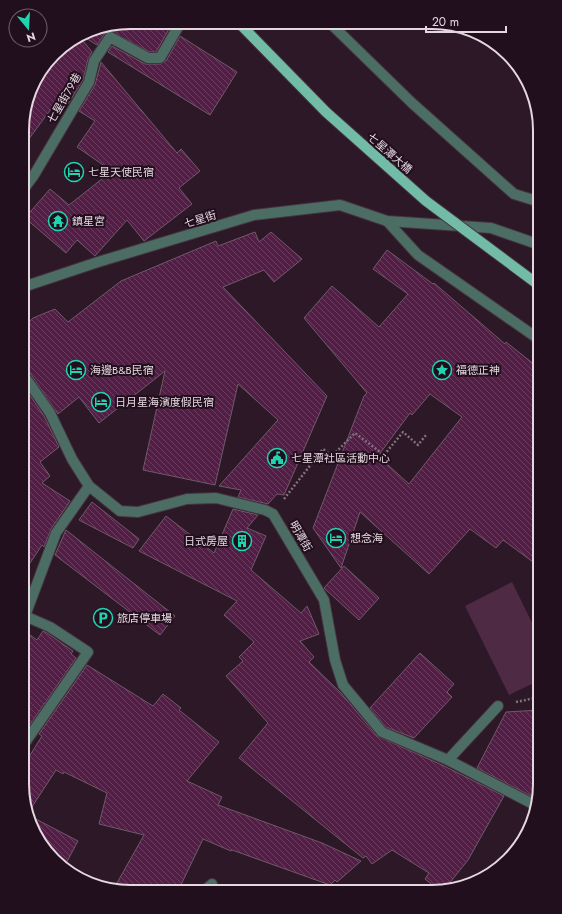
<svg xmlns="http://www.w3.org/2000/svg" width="562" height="914" viewBox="0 0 562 914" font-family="Jost,'Noto Sans TC',sans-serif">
	<defs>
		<pattern id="building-back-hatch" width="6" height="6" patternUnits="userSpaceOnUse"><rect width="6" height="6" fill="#521e46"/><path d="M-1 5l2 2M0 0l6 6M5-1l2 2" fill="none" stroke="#6b3e60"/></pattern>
	</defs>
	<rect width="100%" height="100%" fill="#2c1826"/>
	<path fill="#4e2a44" d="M512,582L540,639V680L509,695L465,606Z"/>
	<g fill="url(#building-back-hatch)" stroke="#705969" fill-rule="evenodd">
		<path d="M130,22H173L156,52H150L110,31L105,33L97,45L81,35L89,30Z"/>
		<path d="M79,36L92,52L88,59L83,80L68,104L59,98L23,147V116L33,82L59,49Z"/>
		<path d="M180,36L237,72L210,115L108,52L112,46L145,64H160L166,61Z"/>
		<path d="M101,62L177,153L181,149L200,171L179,188L192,204L144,241L127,220L95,256L77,240L66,253L25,218L50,189L69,205L112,171L77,147L95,121L79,111L95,85Z"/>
		<path d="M255,232L259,242L271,232L302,259L274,282L264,270L223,287L327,396L284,495L277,494L268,504L238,497L241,490L219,486L278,420L238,384L215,485L143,470L165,371L99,423L79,397L58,414L28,370L23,368V328L33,318L55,309L68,322L121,281L216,241L218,246Z"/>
		<path d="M387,250L433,284L434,283L505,344L506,342L540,369V567L503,540L496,548L470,529L429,574L360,512L341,568L313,528L364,396L367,393L304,318L332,286L379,327L408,294L373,269ZM430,394L462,417L409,484L378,456L410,413L412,415Z"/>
		<path d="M23,385L44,416L59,447L40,462L50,476L42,483L70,501L51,529L44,547L42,545L22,575Z"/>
		<path d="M92,502L139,539L133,548L79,520Z"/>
		<path d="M233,509L258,515L247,528L266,536L251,570L301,613L307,606L319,634L300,641L314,657L309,662L340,692L377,736L442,765L504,796L468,860L444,890L440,891L425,879L429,873L392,850L372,864L366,856L363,858L239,758L268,723L226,676L243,661L239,657L254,642L224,615L237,601L139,551L166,516L214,553Z"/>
		<path d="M66,530L175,616L160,635L55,555Z"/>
		<path d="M344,566L379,598L359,620L324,588Z"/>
		<path d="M22,629L37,640L43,631L47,633L73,651L71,654L76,658L29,726L22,721Z"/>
		<path d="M420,653L454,684L447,692L452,697L414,738L386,727L370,708Z"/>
		<path d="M87,665L153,706L163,694L181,708L179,710L219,742L187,781L222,797L218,805L322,843L361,861L337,882L335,880L330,885L232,850L231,851L203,839L178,891L113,890L144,835L99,824L107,793L64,772L63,774L56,770L28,813L22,784V768L42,736L39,734Z"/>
		<path d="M540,710V791L537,799L477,768L506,712Z"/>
		<path d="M28,815L78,841L63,869L30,825Z"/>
	</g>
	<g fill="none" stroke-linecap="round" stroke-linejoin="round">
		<g stroke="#463340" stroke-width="12">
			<g id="minor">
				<path d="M330,23L412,103L514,194L540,202"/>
				<path d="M23,190L34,175L89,82L94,61L110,37L148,58H160L181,22"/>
				<path d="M387,221L418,255L540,340"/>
				<path d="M23,287L98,262L254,215L340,205L387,221L491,228L540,245"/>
				<path d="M23,374L50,413L72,459L89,486L120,511L138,512L187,499L216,498L265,510L273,514L324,600L335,660L343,685L382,732L448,760L498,706"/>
				<path d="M22,747L88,652L50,627L25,616L56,533L89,486"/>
				<path d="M448,760L535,805"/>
				<path d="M204,891L212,884"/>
			</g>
		</g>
		<g stroke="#83727e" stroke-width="2.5" stroke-dasharray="2 2" stroke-linecap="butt">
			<path d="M284,499L323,449L332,456L355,433L384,455L403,432L418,445L426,435"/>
			<path d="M516,702L540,697"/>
		</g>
		<use href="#minor" stroke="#4b6d63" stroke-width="10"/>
		<g stroke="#463340" stroke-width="12" stroke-linecap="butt">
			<path id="major-bridge" d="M239,23L326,112L426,201L540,286"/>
		</g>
		<use href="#major-bridge" stroke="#72bba6" stroke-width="10"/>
	</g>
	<defs>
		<g id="hotel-ring" transform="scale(1)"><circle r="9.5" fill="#220f1d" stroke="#1fd5b0" stroke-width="1.5"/><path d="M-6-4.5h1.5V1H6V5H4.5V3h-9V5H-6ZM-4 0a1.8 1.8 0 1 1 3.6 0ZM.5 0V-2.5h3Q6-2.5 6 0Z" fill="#1fd5b0"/></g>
		<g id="temple-ring" transform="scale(1)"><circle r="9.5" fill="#220f1d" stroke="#1fd5b0" stroke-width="1.5"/><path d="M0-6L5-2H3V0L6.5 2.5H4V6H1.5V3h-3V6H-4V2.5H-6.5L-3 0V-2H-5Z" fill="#1fd5b0"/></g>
		<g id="sight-ring" transform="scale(1)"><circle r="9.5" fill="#220f1d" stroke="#1fd5b0" stroke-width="1.5"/><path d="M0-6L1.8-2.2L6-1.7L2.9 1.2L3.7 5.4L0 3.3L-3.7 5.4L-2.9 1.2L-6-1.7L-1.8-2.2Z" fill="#1fd5b0"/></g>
		<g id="civic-ring" transform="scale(1)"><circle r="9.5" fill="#220f1d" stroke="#1fd5b0" stroke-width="1.5"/><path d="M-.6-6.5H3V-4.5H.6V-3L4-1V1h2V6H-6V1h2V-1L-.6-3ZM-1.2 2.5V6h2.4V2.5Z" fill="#1fd5b0"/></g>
		<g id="building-ring" transform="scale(1)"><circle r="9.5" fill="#220f1d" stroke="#1fd5b0" stroke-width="1.5"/><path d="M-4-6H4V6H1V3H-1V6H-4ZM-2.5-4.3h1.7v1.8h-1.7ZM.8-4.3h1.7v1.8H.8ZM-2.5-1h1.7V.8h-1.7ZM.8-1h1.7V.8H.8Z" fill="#1fd5b0"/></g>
		<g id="parking-ring" transform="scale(1)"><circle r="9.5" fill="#220f1d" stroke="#1fd5b0" stroke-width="1.5"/><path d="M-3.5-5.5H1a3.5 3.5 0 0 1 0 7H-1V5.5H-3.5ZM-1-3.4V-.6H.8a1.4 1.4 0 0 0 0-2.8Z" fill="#1fd5b0"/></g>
	</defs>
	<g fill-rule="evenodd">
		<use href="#hotel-ring" x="74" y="172"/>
		<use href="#temple-ring" x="58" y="221"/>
		<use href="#hotel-ring" x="76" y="370"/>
		<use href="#sight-ring" x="442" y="370"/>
		<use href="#hotel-ring" x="101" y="402"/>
		<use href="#civic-ring" x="277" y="458"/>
		<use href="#hotel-ring" x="336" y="538"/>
		<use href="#building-ring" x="242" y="541"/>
		<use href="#parking-ring" x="103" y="618"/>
	</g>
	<g text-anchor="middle" stroke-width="4" stroke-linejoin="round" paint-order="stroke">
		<g font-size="11" fill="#e5d7e0" stroke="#220f1d">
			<text transform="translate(64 98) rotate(-60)" y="4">七星街79巷</text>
			<text transform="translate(390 153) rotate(41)" y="4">七星潭大橋</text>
			<text transform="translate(200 219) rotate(-17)" y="4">七星街</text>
			<text transform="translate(301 536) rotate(60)" y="4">明潭街</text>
		</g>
		<g font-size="11" fill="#e5d7e0" stroke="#220f1d" text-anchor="start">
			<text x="88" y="176">七星天使民宿</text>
			<text x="72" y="225">鎮星宮</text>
			<text x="90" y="374">海邊B&amp;B民宿</text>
			<text x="456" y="374">福德正神</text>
			<text x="115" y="406">日月星海濱度假民宿</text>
			<text x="291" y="462">七星潭社區活動中心</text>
			<text x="350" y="542">想念海</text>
			<text x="228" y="545" text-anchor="end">日式房屋</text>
			<text x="117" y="622">旅店停車場</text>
		</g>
	</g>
	<path d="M0 0H562V914H0ZM130 29H432A101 101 0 0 1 533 130V784A101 101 0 0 1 432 885H130A101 101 0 0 1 29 784V130A101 101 0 0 1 130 29Z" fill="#220f1d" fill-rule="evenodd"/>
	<path fill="none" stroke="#e5d7e0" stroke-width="2" d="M130 29H432A101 101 0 0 1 533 130V784A101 101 0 0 1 432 885H130A101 101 0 0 1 29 784V130A101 101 0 0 1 130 29Z"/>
	<g transform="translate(28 28) rotate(162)"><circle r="19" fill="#220f1d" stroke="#705f6b"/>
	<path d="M0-3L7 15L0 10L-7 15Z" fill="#1fd5b0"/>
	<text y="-6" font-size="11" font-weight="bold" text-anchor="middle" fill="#e5d7e0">N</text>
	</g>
	<path d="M426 26v6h80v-6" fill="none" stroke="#e5d7e0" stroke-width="2"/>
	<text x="432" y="26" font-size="12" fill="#e5d7e0" stroke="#220f1d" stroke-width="3" paint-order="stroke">20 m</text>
</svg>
